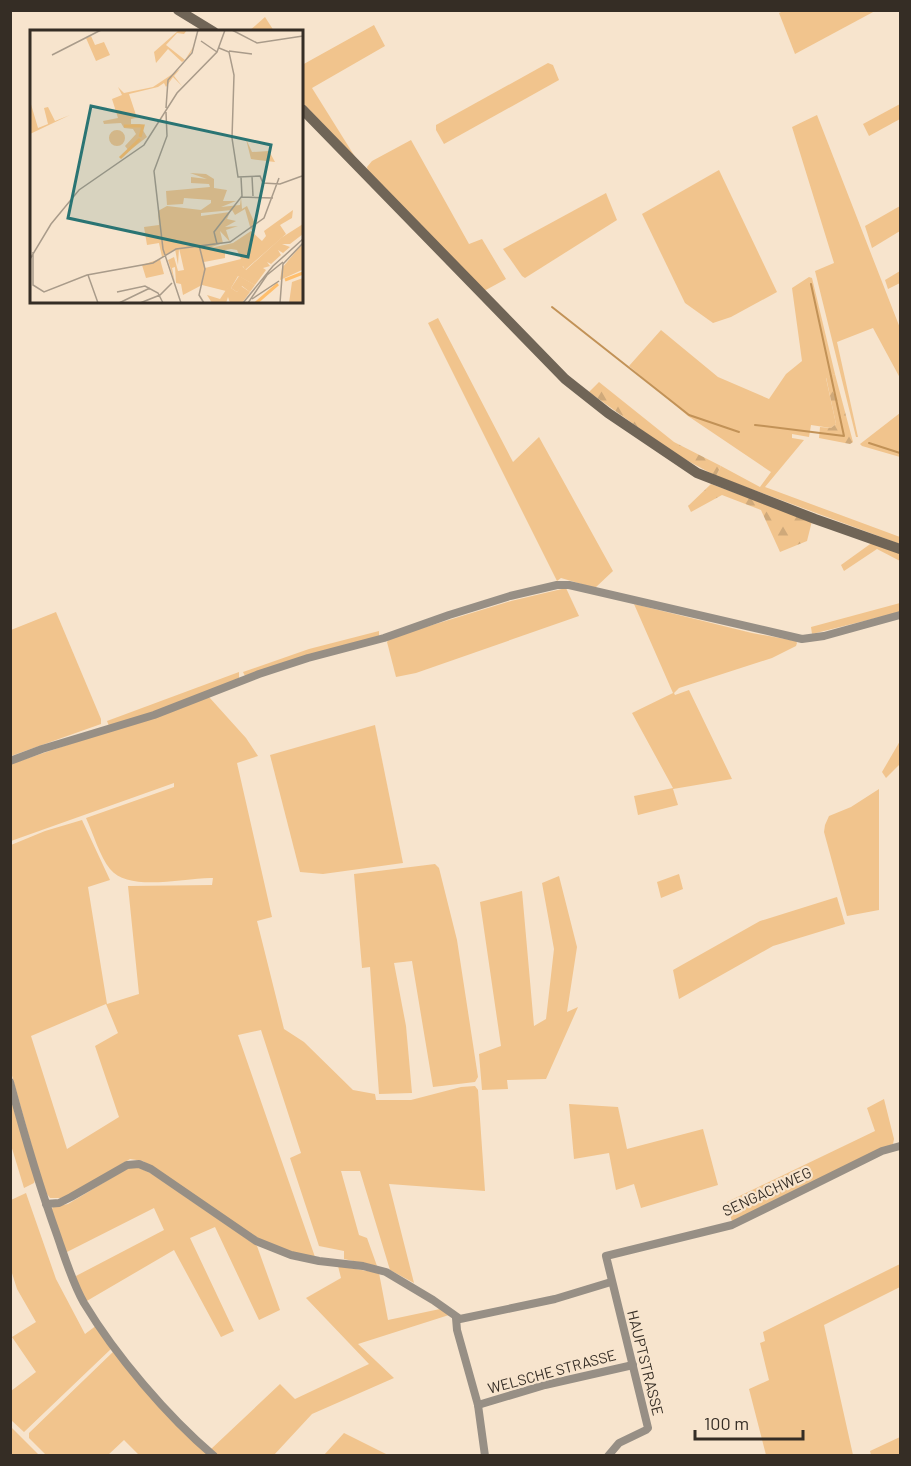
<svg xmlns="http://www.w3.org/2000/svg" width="911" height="1466" viewBox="0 0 911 1466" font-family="Barlow,sans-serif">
	<defs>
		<pattern id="forest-firs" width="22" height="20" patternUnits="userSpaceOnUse" patternTransform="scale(1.5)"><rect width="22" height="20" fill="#f1c48d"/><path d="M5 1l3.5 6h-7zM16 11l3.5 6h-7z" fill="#cfa97a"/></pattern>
	</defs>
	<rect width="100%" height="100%" fill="#f7e4cd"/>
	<g fill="#f1c48d" fill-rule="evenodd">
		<path d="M785,10H875V11L795,54L779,13Z"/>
		<path d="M265,17L274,31H249Z"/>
		<path d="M374,25L385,46L312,88L357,160L302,102V65Z"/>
		<path d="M548,63L553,65L559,80L444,144L436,130V125Z"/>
		<path d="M900,104V119L869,136L863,124Z"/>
		<path d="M817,115L900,328V378L873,328L837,342L858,437H856L815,271L834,263L792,127Z"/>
		<path d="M411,140L469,244L482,239L506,279L484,291L368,171L367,167L372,161Z"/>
		<path d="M719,170L777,292L731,317L713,323L685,303L642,214Z"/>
		<path d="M606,193L617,220L525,278L522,276L503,249Z"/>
		<path d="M900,206V231L872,248L865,226Z"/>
		<path d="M900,271V283L888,289L885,280Z"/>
		<path d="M809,277L812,278L835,374L826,378L836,424L831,428L811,425L809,437L792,434V438L804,440L765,487L900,537V544L716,476L721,466L760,487L771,472L688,416L629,366L661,330L718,377L769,399L786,374L802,361L792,288Z"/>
		<path d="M438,318L513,462L539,437L613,571L595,588L561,578L557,581L428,323Z"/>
		<path d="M900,413V457L862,446L860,444Z"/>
		<path d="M873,542L900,552V561L877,549L844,571L841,565Z"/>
		<path d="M566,588L579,616L416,673L396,677L387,642L390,638L511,601Z"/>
		<path d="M900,603V612L812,634L811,627Z"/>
		<path d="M634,604L752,633L796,641L797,643L796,646L772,658L679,688L674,693L675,695L689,690L732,779L673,789L678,805L638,815L634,796L673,788L632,713L673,693Z"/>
		<path d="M56,612L101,719V724L11,756V630Z"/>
		<path d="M379,631V636L245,676L243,672L309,649Z"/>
		<path d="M239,672V679L154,712L109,726L107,721Z"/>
		<path d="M209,697L246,738L258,756L237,763L272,917L257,921L284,1029L304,1042L353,1090L375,1094L376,1100H411L461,1087L475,1086L478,1090L485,1191L389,1184L414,1283L390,1270L360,1171H341L359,1235L367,1238L377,1266L344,1259V1251L319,1246L290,1158L301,1153L261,1030L238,1035L315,1257L278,1249L250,1236L143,1161L130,1159L75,1192L61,1198H50L44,1190L11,1072V845L45,831L82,820L110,880L88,887L107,1004L139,994L128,886L212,885L213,878C186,877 129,893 110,869C100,857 93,833 86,818L174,787V783L11,841V764ZM106,1004L118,1033L95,1046L119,1117L67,1149L31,1036Z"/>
		<path d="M375,725L403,863L323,874L300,872L270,755Z"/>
		<path d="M900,741V764L886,778L882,772Z"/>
		<path d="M879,789V910L847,916L824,832L825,825L829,816L851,807Z"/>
		<path d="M435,864L439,868L457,940L478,1077L475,1082L433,1087L412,961L394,963L406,1026L412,1093L379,1094L370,967L362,968L354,874Z"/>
		<path d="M679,874L683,889L661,898L657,882Z"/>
		<path d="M559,876L577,947L567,1012L578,1007L546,1079L507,1080L508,1089L482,1090L479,1054L501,1046L480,902L522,891L534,1026L546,1019L554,949L542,883Z"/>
		<path d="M837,897L845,924L773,946L679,999L673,970L760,921Z"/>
		<path d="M10,1097L35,1180L34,1183L24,1188L11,1145Z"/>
		<path d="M884,1099L894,1139L893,1144L732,1222L727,1202L875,1131L867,1108Z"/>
		<path d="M569,1104L618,1107L627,1149L703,1129L718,1185L641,1208L634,1184L616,1190L609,1153L574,1159Z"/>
		<path d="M128,1168H140L152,1174L257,1246L280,1310L259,1320L215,1227L190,1238L234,1331L221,1337L174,1250L85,1302L74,1277L164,1230L154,1208L65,1253L51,1211L53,1207L68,1204Z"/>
		<path d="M26,1193L56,1279L85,1334L97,1325L112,1348L24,1432L11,1420V1391L36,1372L12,1337L36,1322L17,1289L11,1270V1200Z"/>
		<path d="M900,1264V1287L824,1325L853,1455H766L749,1389L769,1380L760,1343L765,1341L763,1332Z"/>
		<path d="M338,1266L379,1273L388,1320L440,1309L449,1315L358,1344L394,1378L312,1414L274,1455H217L210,1450L280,1384L295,1399L369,1364L306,1298L341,1278Z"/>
		<path d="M114,1351L207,1453L204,1456L139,1455L124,1440L108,1455H46L29,1438V1433Z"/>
		<path d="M11,1427L39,1455H11Z"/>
		<path d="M344,1433L388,1455H324Z"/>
		<path d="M900,1437V1455H871L870,1451Z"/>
	</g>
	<g fill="url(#forest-firs)">
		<path d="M835,374L853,442L850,444L819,438L820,427L831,428L836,424L826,377Z"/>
		<path d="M599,382L674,442L721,466L716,476L675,454L589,392Z"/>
		<path d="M711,484L812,521L807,541L780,552L761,510L722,495L691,512L688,506Z"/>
	</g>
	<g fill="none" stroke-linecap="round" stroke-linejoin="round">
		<g stroke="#c29257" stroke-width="2">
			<path d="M552,307L689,415L739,432"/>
			<path d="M755,425L844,436L811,284"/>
			<path d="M869,443L900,453"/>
		</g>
		<g stroke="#978f85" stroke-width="8">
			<path d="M10,761L42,749L154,715L259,674L308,658L384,638L449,615L510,596L557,585H569L802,639L824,636L900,615"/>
			<path d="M10,1082C24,1134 39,1185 57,1235C65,1258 72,1282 84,1303C116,1356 167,1416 214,1456"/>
			<path d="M46,1204L59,1203L71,1197L127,1165L139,1164L151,1169L256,1241L291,1255L319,1261L363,1266L386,1272L433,1300L460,1319L555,1299L611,1282"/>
			<path d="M456,1318L457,1330L478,1405L485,1456"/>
			<path d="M478,1405L545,1385L633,1365"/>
			<path d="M608,1456L619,1443L646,1430L648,1428L606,1256L732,1225L882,1151L900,1146"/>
		</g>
		<g stroke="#706557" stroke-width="10">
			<path d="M178,10L214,32"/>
			<path d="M302,109L565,379L608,413L697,473L815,519L900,549"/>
		</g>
	</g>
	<g text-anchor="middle" stroke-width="4.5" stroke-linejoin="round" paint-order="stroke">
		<g font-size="15" fill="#352d25" stroke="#f7e4cd">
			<text transform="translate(767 1192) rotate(-25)" y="5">SENGACHWEG</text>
			<text transform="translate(645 1363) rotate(76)" y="5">HAUPTSTRASSE</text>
			<text transform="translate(552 1372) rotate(-15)" y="5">WELSCHE STRASSE</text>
		</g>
	</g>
	<g transform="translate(30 30)">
		<rect width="273" height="273" fill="#f7e4cd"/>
		<path d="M149,0H157L154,4L147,3L136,15L155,30L165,14L158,28L152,32L138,19L126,33L124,22ZM61,6L65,15L74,12L80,25L66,31L56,8ZM150,39L144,46L152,56L143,47L136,57L134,53L128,57L99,64L106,85L110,87L101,89V94H114L105,96L111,97L117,107L99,121L95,116L106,104L103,99L94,98L91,93L74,94L73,91L88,88L82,69L92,65L88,57L94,63L123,57ZM0,71L8,98L18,94L14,78L18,77L25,91L40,85L0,104ZM79 108a8 8 0 1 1 16 0a8 8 0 1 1-16 0ZM216,109L222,122L239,121L245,132L221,129ZM160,143L176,144L184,149V158L197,160L193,171H206L191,177L210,175L211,167L212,179L217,176L226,196L221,200L215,179L205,185L202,180L171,183V186L200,182L197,189L206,191L195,197L208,196L196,200L200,212L190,201L193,213L176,219L203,213L221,201L232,211L236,206L234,201L263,180L262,188L250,195L256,204L215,240L213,236L196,261L172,255L153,265L151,254L146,253L145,237L142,238L145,253L138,230L144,227L148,241L154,240L149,218L148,235L145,219L132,227L129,213L117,215L114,197L129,195L128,181L137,176L171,180L181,173V170L154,168L153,174L137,175L136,161L180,157L179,154L161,153V147L177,149ZM201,219L207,220L211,229L175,238L174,232L195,228V220ZM273,213L272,240L250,250L252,238ZM130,229L134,244L116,248L112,235ZM209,246L225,255L220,262L212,256L207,262L201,258ZM273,248V273H259L262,252Z" fill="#f1c48d" fill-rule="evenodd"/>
		<path d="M273,194V204L260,214H252L260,217L253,223L248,220L251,225L241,234L237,232L240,236L233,238L236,240L225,255L208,246L201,258L207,262L211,256L220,262L212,273H200L198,267L196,273H182L177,265L190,269L212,236L216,240L251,208Z" fill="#f1c48d"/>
		<path fill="none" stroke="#ffbe6c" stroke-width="3" d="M94,96H113L110,107M90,128L110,109M255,250L273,243M226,273L248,254"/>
		<path fill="none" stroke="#a99b8a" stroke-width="1.5" d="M202,0L227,13L273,6M171,11L187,22M189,18L199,22L204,45L202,108L208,147L230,146L233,153L250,154L272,146M199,21L222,24M22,25L71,0M136,78L138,50L162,23L168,0M136,82L137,106L124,141L133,219L151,273M222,146L223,166M211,167L243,168M187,214L184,202L212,166L211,147M169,215L175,239L169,265L174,273M3,222V255L14,262L57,245L123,233L146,219L200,212L234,188L249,148M0,229L21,194L49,160L114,115L147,63L187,22L195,0M58,245L68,273M87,262L115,256L128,263L133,273M222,269L249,251M89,273L120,258M110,273L130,265L142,253M213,273L243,236L273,209M218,273L237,245L253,232M250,273L253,234L273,213"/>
		<path fill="#2a7473" fill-opacity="0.15" stroke="#2a7473" stroke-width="3" d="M61,76L241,115L218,227L38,188Z"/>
		<rect width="273" height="273" fill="none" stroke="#352d25" stroke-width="3"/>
	</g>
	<rect width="911" height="1466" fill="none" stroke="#352d25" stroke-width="24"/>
	<path d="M695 1430v9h108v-9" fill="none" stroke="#352d25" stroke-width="3"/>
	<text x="704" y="1430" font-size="18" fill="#352d25" stroke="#f7e4cd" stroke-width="4.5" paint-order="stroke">100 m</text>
</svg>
